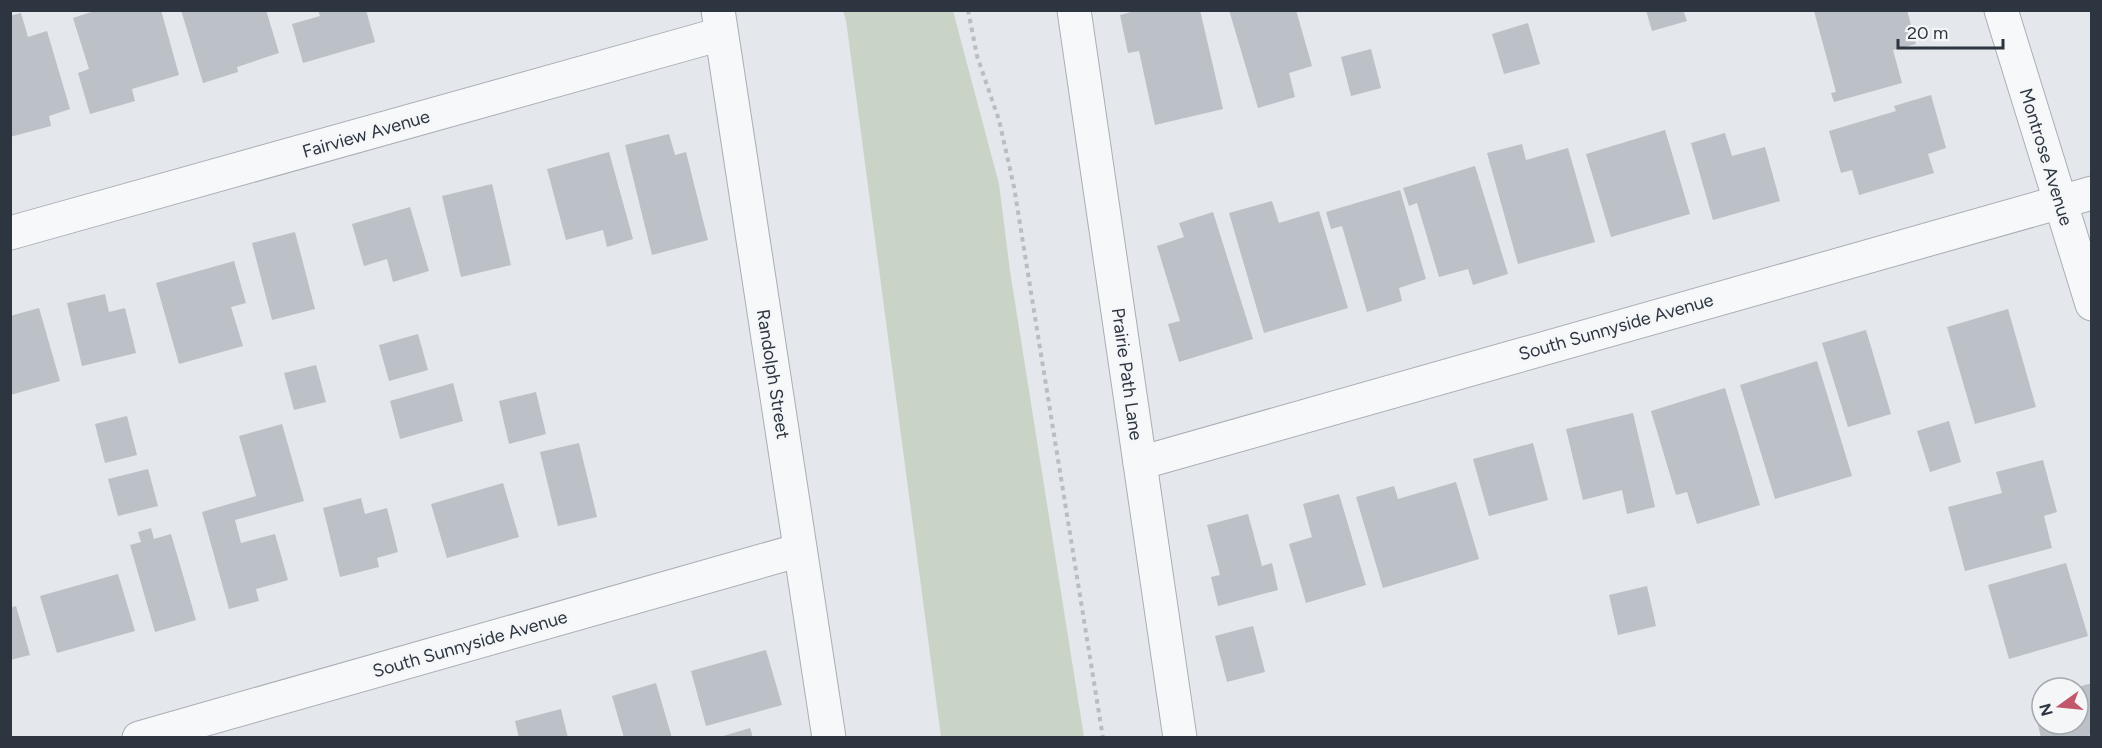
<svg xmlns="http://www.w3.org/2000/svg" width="2102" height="748" viewBox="0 0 2102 748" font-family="Figtree,sans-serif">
	<rect width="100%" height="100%" fill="#e4e7eb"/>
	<path fill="#cad4c6" d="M843,11H953L999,184L1010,271L1084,737H941L846,20Z"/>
	<g fill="#bcc0c7">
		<path d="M97,10H161L179,75L132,89L135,101L90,114L78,73L89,69L73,18Z"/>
		<path d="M181,10H266L279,53L237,67L238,72L203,83Z"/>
		<path d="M318,10H366L375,42L303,63L292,24L320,16Z"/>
		<path d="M1138,10H1200L1223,109L1155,125L1139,51L1128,53L1120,15Z"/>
		<path d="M1229,10H1296L1312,66L1289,73L1295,97L1258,108Z"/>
		<path d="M1646,10H1683L1687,21L1652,31Z"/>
		<path d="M1817,10H1907L1916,44L1893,50L1902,83L1834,102L1831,93L1836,92L1814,11Z"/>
		<path d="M21,13L28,37L47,31L70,109L49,116L51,126L10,137V16Z"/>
		<path d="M1528,23L1540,64L1504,74L1492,34Z"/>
		<path d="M1371,49L1381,88L1351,96L1341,57Z"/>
		<path d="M1931,95L1946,148L1928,154L1934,173L1859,195L1852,170L1841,173L1829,131L1896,111L1894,106Z"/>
		<path d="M1665,130L1690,214L1611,237L1586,154Z"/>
		<path d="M1725,133L1732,156L1765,147L1780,201L1713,220L1691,143Z"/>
		<path d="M669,134L675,155L686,152L708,240L652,255L625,145Z"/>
		<path d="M1522,144L1526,160L1568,148L1595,242L1518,264L1487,153Z"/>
		<path d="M609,152L633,239L607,247L603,230L566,240L547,169Z"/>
		<path d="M1475,166L1508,274L1473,285L1468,269L1439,277L1417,203L1409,206L1403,188Z"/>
		<path d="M492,184L511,265L461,277L442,196Z"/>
		<path d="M1400,190L1426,279L1399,288L1402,301L1367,312L1342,226L1331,229L1326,212Z"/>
		<path d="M1272,201L1279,223L1319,211L1348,308L1264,333L1229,213Z"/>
		<path d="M410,207L429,271L393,282L387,259L364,266L352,224Z"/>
		<path d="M1213,212L1253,339L1179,362L1168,324L1180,321L1157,246L1184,237L1179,223Z"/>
		<path d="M295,232L315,309L272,320L252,243Z"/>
		<path d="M234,261L246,303L231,307L243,346L179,364L156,283Z"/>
		<path d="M105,294L109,312L125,308L136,353L82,366L67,303Z"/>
		<path d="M39,308L60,381L10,395V316Z"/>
		<path d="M2008,309L2036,407L1975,424L1947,327Z"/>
		<path d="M1866,330L1891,414L1848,427L1822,343Z"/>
		<path d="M418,334L428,370L389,381L379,345Z"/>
		<path d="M1817,361L1852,476L1775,499L1740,385Z"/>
		<path d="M316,365L326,402L294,410L284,373Z"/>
		<path d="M453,383L463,421L400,439L390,401Z"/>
		<path d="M1725,388L1760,505L1697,524L1687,492L1676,495L1651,411Z"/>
		<path d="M536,392L546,434L509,444L499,401Z"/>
		<path d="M1633,413L1655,507L1627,514L1622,490L1583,500L1566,429Z"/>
		<path d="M127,416L137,455L105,463L95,424Z"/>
		<path d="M1949,421L1961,462L1930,472L1917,431Z"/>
		<path d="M282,424L304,501L235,520L241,543L275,534L288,580L256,589L259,601L229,609L202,512L256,496L239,436Z"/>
		<path d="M579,443L597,517L558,526L540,452Z"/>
		<path d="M1533,443L1548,500L1489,516L1473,459Z"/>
		<path d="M2043,460L2057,512L2044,516L2052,548L1965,571L1948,507L2002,493L1996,472Z"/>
		<path d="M148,469L158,506L118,516L108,479Z"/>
		<path d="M1456,482L1479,559L1383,588L1356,497L1394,486L1398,499Z"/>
		<path d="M503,483L519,537L447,558L431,504Z"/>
		<path d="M1339,494L1366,585L1306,603L1289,544L1312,537L1303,504Z"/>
		<path d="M361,498L365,514L387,508L398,552L377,558L379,567L340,577L323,508Z"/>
		<path d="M1248,514L1262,566L1272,563L1278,590L1218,606L1211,577L1220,575L1207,525Z"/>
		<path d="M151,528L154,539L171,534L196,620L155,632L130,545L141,542L138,532Z"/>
		<path d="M2066,563L2088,636L2009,659L1988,585Z"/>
		<path d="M118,574L135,631L57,653L40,596Z"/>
		<path d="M1647,586L1656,626L1618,635L1609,595Z"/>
		<path d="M16,606L30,655L10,660V608Z"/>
		<path d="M1253,626L1265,672L1227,682L1215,636Z"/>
		<path d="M766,650L782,705L706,726L691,671Z"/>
		<path d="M656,683L672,738H624L612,696Z"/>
		<path d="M2092,683V735L2079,738H2041L2032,698L2042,695V724H2078V687Z"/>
		<path d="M561,709L568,738H519L515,721Z"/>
		<path d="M750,728L753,738H720V737Z"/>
	</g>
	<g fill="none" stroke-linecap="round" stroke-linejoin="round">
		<g stroke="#a9aeb5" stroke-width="35">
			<g id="street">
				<path d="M718,10L829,738"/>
				<path d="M1074,10L1180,738"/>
				<path d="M2001,10L2092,304"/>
				<path d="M10,233L721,34"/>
				<path d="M1140,463L2092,193"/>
				<path d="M139,738L800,550"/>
			</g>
		</g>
		<path stroke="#babec2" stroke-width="4" stroke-dasharray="4.5 4.5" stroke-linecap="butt" d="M968,10L977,56L999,120L1014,187L1103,738"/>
		<use href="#street" stroke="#f7f8f9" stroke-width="33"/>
	</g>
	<g text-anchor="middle" stroke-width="5" stroke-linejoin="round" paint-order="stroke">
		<g font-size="18" fill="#2d3541" stroke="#f4f6f8">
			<text transform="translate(366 134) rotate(-16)" y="6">Fairview Avenue</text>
			<text transform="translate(2046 157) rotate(73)" y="6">Montrose Avenue</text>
			<text transform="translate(1616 327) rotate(-16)" y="6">South Sunnyside Avenue</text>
			<text transform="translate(773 374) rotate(81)" y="6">Randolph Street</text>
			<text transform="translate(1127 374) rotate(82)" y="6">Prairie Path Lane</text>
			<text transform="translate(470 644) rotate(-16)" y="6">South Sunnyside Avenue</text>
		</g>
	</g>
	<rect width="2102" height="748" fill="none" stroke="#2d3541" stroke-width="24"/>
	<g transform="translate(2060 706) rotate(255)"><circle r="28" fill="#f4f6f8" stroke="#a4a9af" stroke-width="1.5"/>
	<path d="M0-4.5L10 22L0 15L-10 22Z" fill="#c2576b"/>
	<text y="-9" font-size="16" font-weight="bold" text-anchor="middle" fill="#2d3541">N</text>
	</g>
	<path d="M1898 39v9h105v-9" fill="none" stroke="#2d3541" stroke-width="3"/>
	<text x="1907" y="39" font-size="18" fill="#2d3541" stroke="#f4f6f8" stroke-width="4.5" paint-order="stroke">20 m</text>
</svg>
